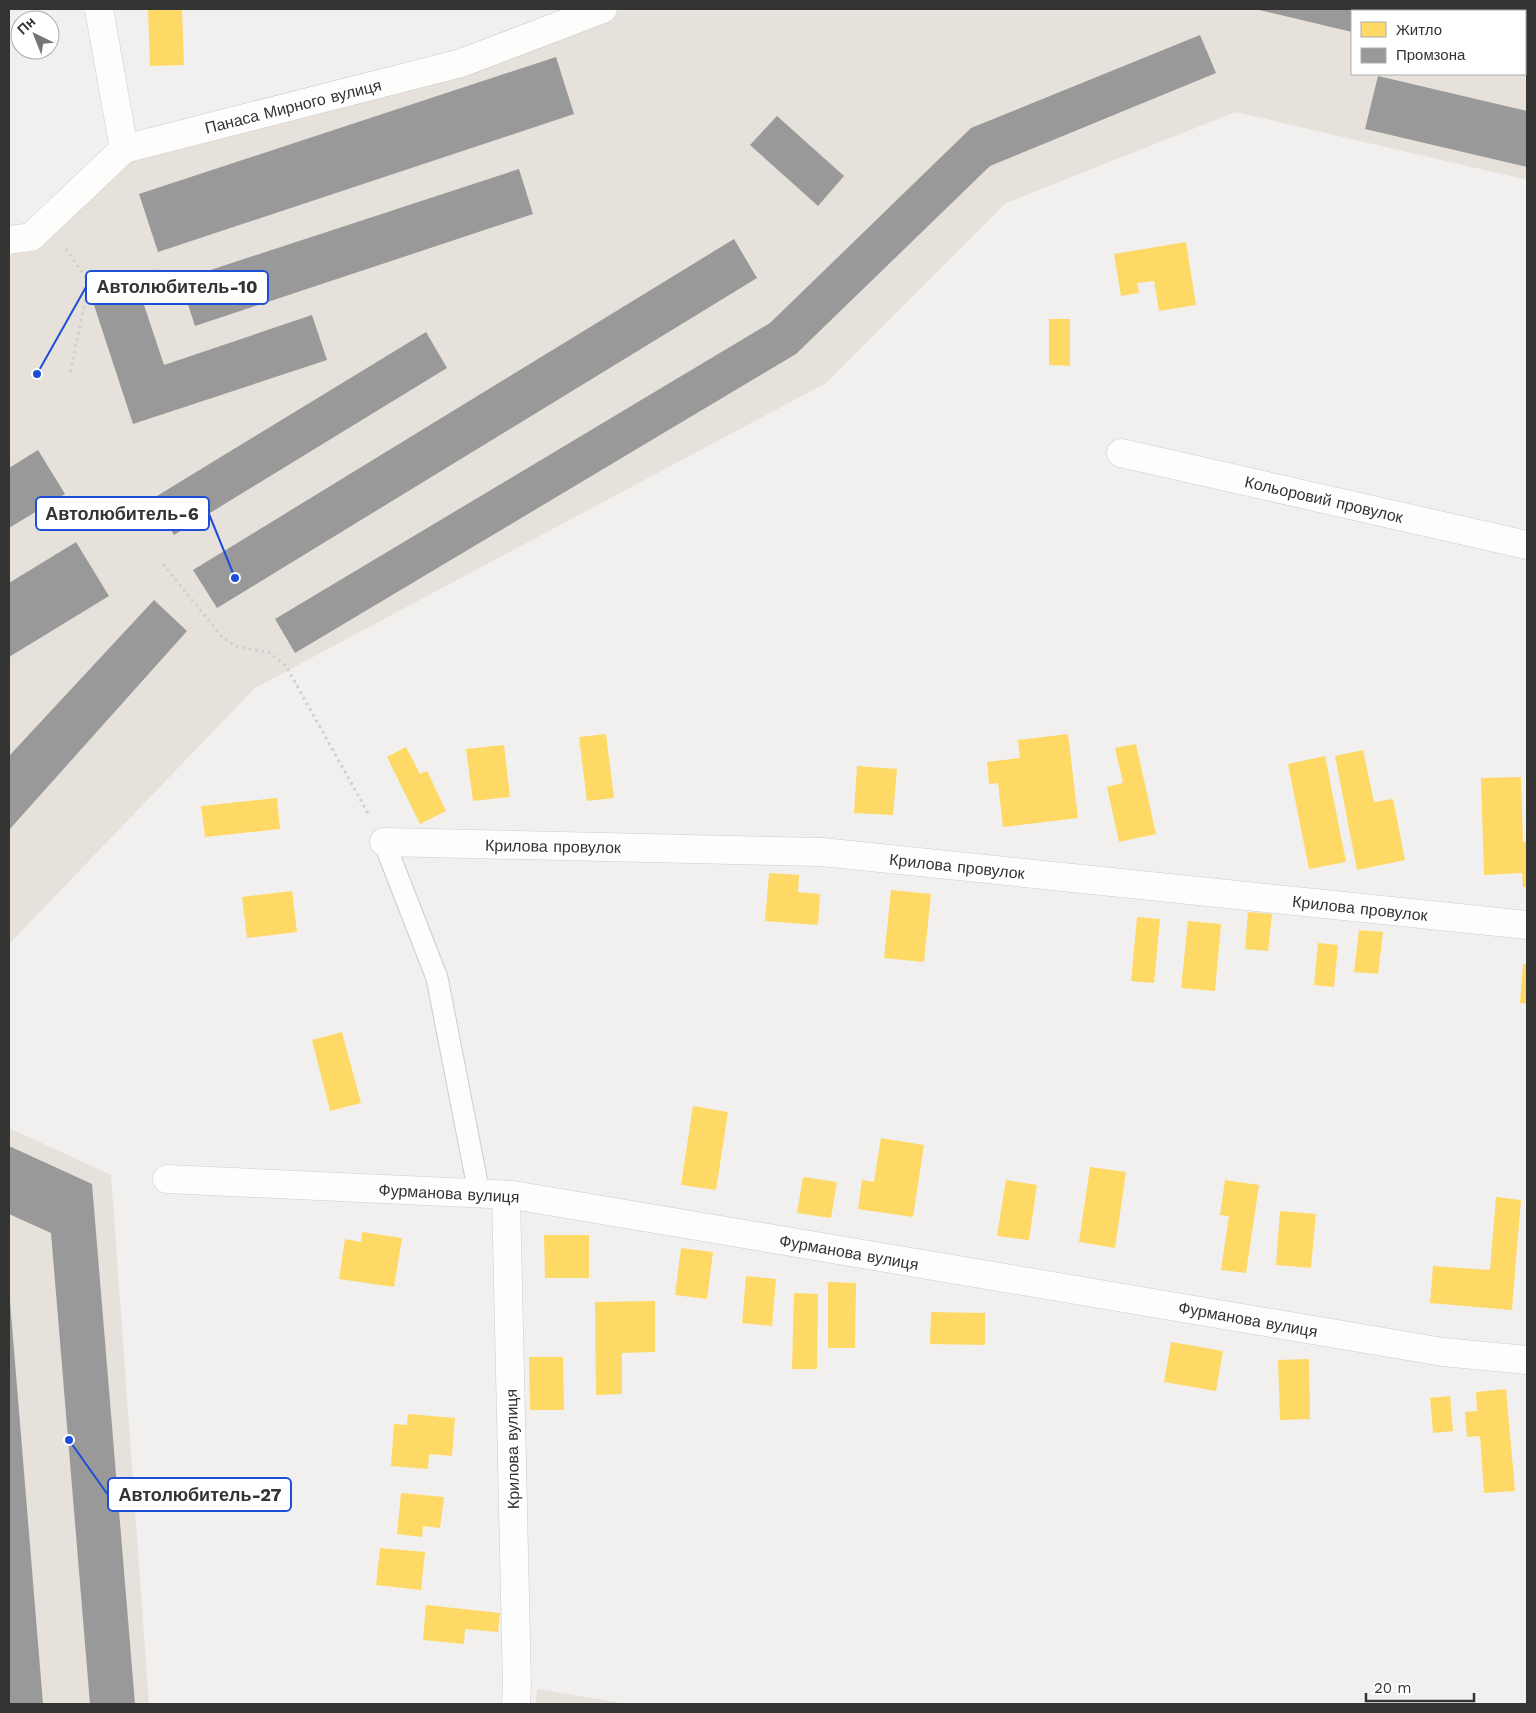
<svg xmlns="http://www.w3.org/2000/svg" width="1536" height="1713" viewBox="0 0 1536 1713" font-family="'Work Sans',sans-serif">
	<rect width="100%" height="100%" fill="#f2f0ee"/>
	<g fill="#e6e2db" fill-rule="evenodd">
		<path d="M603,9H1527V180L1236,112L1006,203L826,383L255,688L9,944V257L124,149ZM1352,11H1525V74H1352Z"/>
		<path d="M9,1128L111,1175L149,1704H9Z"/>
		<path d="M537,1689L627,1704H536Z"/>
	</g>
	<g fill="#ffd966">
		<path d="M148,9H182L184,65L150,66Z"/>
		<path d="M1186,242L1196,305L1159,311L1154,281L1137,283L1139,293L1121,296L1114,254Z"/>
		<path d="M1049,319H1070V366L1049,365Z"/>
		<path d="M606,734L614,798L587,801L579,737Z"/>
		<path d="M1068,734L1078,818L1003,827L998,783L989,784L987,762L1020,758L1018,740Z"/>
		<path d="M1136,744L1156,834L1119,842L1107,787L1123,783L1115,748Z"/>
		<path d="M504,745L510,797L473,801L466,749Z"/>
		<path d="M406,747L420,774L427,771L446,811L420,824L387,757Z"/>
		<path d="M1363,750L1374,802L1393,799L1405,860L1357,870L1335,756Z"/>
		<path d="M1325,756L1346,862L1309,869L1288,764Z"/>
		<path d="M857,766L897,769L893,815L854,813Z"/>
		<path d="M1521,777L1523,842H1527V887H1523L1522,873L1484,875L1481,778Z"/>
		<path d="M277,798L280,829L205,837L201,806Z"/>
		<path d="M769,873L799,875L798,892L820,894L818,925L765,921Z"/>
		<path d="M891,890L931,894L924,962L884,958Z"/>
		<path d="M292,891L297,932L247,938L242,897Z"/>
		<path d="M1248,912L1272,914L1268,951L1245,949Z"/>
		<path d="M1137,917L1160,919L1154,983L1131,981Z"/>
		<path d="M1188,921L1221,924L1215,991L1181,988Z"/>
		<path d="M1359,930L1383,932L1378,974L1354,972Z"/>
		<path d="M1318,943L1338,945L1334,987L1314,985Z"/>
		<path d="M1523,964H1527V1004L1520,1003Z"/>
		<path d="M342,1032L361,1103L330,1111L312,1040Z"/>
		<path d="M693,1106L728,1112L716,1190L681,1185Z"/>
		<path d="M881,1138L924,1145L913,1217L858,1209L862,1180L874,1182Z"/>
		<path d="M1090,1167L1126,1172L1115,1248L1079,1242Z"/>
		<path d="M803,1177L837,1182L831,1218L797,1213Z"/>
		<path d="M1006,1180L1037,1185L1029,1240L997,1236Z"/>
		<path d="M1225,1180L1259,1185L1246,1273L1221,1270L1229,1216L1220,1215Z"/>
		<path d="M1496,1197L1521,1200L1512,1310L1430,1303L1433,1266L1490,1270Z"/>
		<path d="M1280,1211L1316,1214L1311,1268L1276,1265Z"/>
		<path d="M362,1232L402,1238L394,1287L339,1279L345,1239L361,1242Z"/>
		<path d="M544,1235H589V1278H545Z"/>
		<path d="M681,1248L713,1252L707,1299L675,1295Z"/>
		<path d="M746,1276L776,1279L772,1326L742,1323Z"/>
		<path d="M828,1282L856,1283L855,1348H828Z"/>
		<path d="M794,1293L818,1294L817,1369H792Z"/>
		<path d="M655,1301V1352L622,1353V1394L596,1395L595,1302Z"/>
		<path d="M931,1312L985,1313V1345L930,1344Z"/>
		<path d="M1171,1342L1223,1351L1216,1391L1164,1382Z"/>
		<path d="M529,1357H563L564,1410H530Z"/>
		<path d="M1309,1359L1310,1419L1280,1420L1278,1360Z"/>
		<path d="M1506,1389L1515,1491L1484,1493L1480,1436L1467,1437L1465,1412L1477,1411L1476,1392Z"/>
		<path d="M1450,1396L1453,1431L1433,1433L1430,1398Z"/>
		<path d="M408,1414L455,1418L452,1456L429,1454L428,1469L391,1466L394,1424L407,1425Z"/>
		<path d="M401,1493L444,1497L440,1528L423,1526L422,1537L397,1534Z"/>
		<path d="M380,1548L425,1552L421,1590L376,1585Z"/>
		<path d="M426,1605L500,1613L498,1632L465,1629L464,1644L423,1640Z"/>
	</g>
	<g fill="#999">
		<path d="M1255,9H1493L1501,11H1352V32Z"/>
		<path d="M1525,16L1527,17V73H1525Z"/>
		<path d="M1200,35L1216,73L990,166L796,354L295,653L275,619L770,323L971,128Z"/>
		<path d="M556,57L574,114L158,252L139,194Z"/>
		<path d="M1378,76L1527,111V167L1365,129Z"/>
		<path d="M777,116L844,176L818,206L750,145Z"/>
		<path d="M519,169L533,214L195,326L180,280Z"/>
		<path d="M734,239L757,278L217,608L193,570Z"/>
		<path d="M137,284L164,365L312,315L327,360L133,424L92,299Z"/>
		<path d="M426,332L447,368L174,535L152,499Z"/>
		<path d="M38,450L65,494L9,528V468Z"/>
		<path d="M76,542L109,596L9,657V583Z"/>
		<path d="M154,600L187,631L9,830V756Z"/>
		<path d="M9,1146L92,1184L135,1704H90L51,1233L9,1214Z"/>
		<path d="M9,1301H10L43,1704H9Z"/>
	</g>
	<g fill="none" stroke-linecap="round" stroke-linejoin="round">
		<g stroke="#cecccb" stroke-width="23">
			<path id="service" d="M384,842L437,978L479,1193"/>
		</g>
		<g stroke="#cecccb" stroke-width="29">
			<g id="minor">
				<path d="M99,9L124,149"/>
				<path d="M1121,453L1527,545"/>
				<path d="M384,842L822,852L1527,925"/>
				<path d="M167,1179L513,1195L1443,1352L1527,1360"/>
				<path d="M506,1195L517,1686L516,1704"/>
			</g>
		</g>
		<g stroke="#cecccb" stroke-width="29">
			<path id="tertiary" d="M9,240L31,237L124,149L461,63L603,9"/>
		</g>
		<g stroke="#cfcfcf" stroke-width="3" stroke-dasharray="2.5 4" stroke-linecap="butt">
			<path d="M66,249L89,282L70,374"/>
			<path d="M89,282L157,270"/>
			<path d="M163,564L222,637L236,646L270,653L286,666L369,815"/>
		</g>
		<use href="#service" stroke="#fdfdfc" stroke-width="21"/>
		<use href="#minor" stroke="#fdfdfc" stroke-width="28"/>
		<use href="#tertiary" stroke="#fdfdfc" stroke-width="28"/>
	</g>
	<g text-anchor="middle" stroke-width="5" stroke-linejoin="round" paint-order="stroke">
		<g font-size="16" fill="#333331" stroke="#fff">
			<text transform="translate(293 106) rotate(-14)" y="6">Панаса Мирного вулиця</text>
			<text transform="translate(1324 499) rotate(13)" y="6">Кольоровий провулок</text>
			<text transform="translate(553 846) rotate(1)" y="6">Крилова провулок</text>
			<text transform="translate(957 866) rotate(6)" y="6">Крилова провулок</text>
			<text transform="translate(1360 908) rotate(6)" y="6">Крилова провулок</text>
			<text transform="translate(449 1193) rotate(3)" y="6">Фурманова вулиця</text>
			<text transform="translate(849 1252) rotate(10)" y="6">Фурманова вулиця</text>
			<text transform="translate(1248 1319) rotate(10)" y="6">Фурманова вулиця</text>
			<text transform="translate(512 1449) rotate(-91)" y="6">Крилова вулиця</text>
		</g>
	</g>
	<path fill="none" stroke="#1d4ed8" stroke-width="2" d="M37 374L86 287M235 578L209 514M69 1440L108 1495"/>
	<g fill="#1d4ed8" stroke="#fff" stroke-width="2">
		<circle cx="37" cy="374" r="5"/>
		<circle cx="235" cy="578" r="5"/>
		<circle cx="69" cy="1440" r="5"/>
	</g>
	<g fill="#fff" stroke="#1d4ed8" stroke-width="2">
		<rect x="86" y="271" width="182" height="33" rx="5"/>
		<rect x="36" y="497" width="173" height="33" rx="5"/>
		<rect x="108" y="1478" width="183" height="33" rx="5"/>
	</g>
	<g font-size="18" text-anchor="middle" font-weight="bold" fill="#333331">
		<text x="177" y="293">Автолюбитель-10</text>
		<text x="122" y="520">Автолюбитель-6</text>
		<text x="200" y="1501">Автолюбитель-27</text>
	</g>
	<rect width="1536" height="1713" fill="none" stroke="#333331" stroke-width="20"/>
	<rect x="1351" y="10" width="175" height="65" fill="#ffffff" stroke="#adadad"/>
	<rect x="1361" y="22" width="25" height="15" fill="#ffd966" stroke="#adadad"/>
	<text x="1396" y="35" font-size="15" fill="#333331">Житло</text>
	<rect x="1361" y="48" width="25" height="15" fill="#999999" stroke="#adadad"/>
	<text x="1396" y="60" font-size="15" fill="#333331">Промзона</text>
	<g transform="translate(35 35) rotate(317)"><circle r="24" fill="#ffffff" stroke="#adadad"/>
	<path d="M0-4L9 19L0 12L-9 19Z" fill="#767573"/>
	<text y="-8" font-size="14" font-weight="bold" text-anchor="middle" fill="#333331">Пн</text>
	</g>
	<path d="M1366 1693v8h108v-8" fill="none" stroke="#333331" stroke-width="2.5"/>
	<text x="1374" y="1693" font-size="15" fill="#333331" stroke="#ffffff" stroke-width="4" paint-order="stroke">20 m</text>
</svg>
